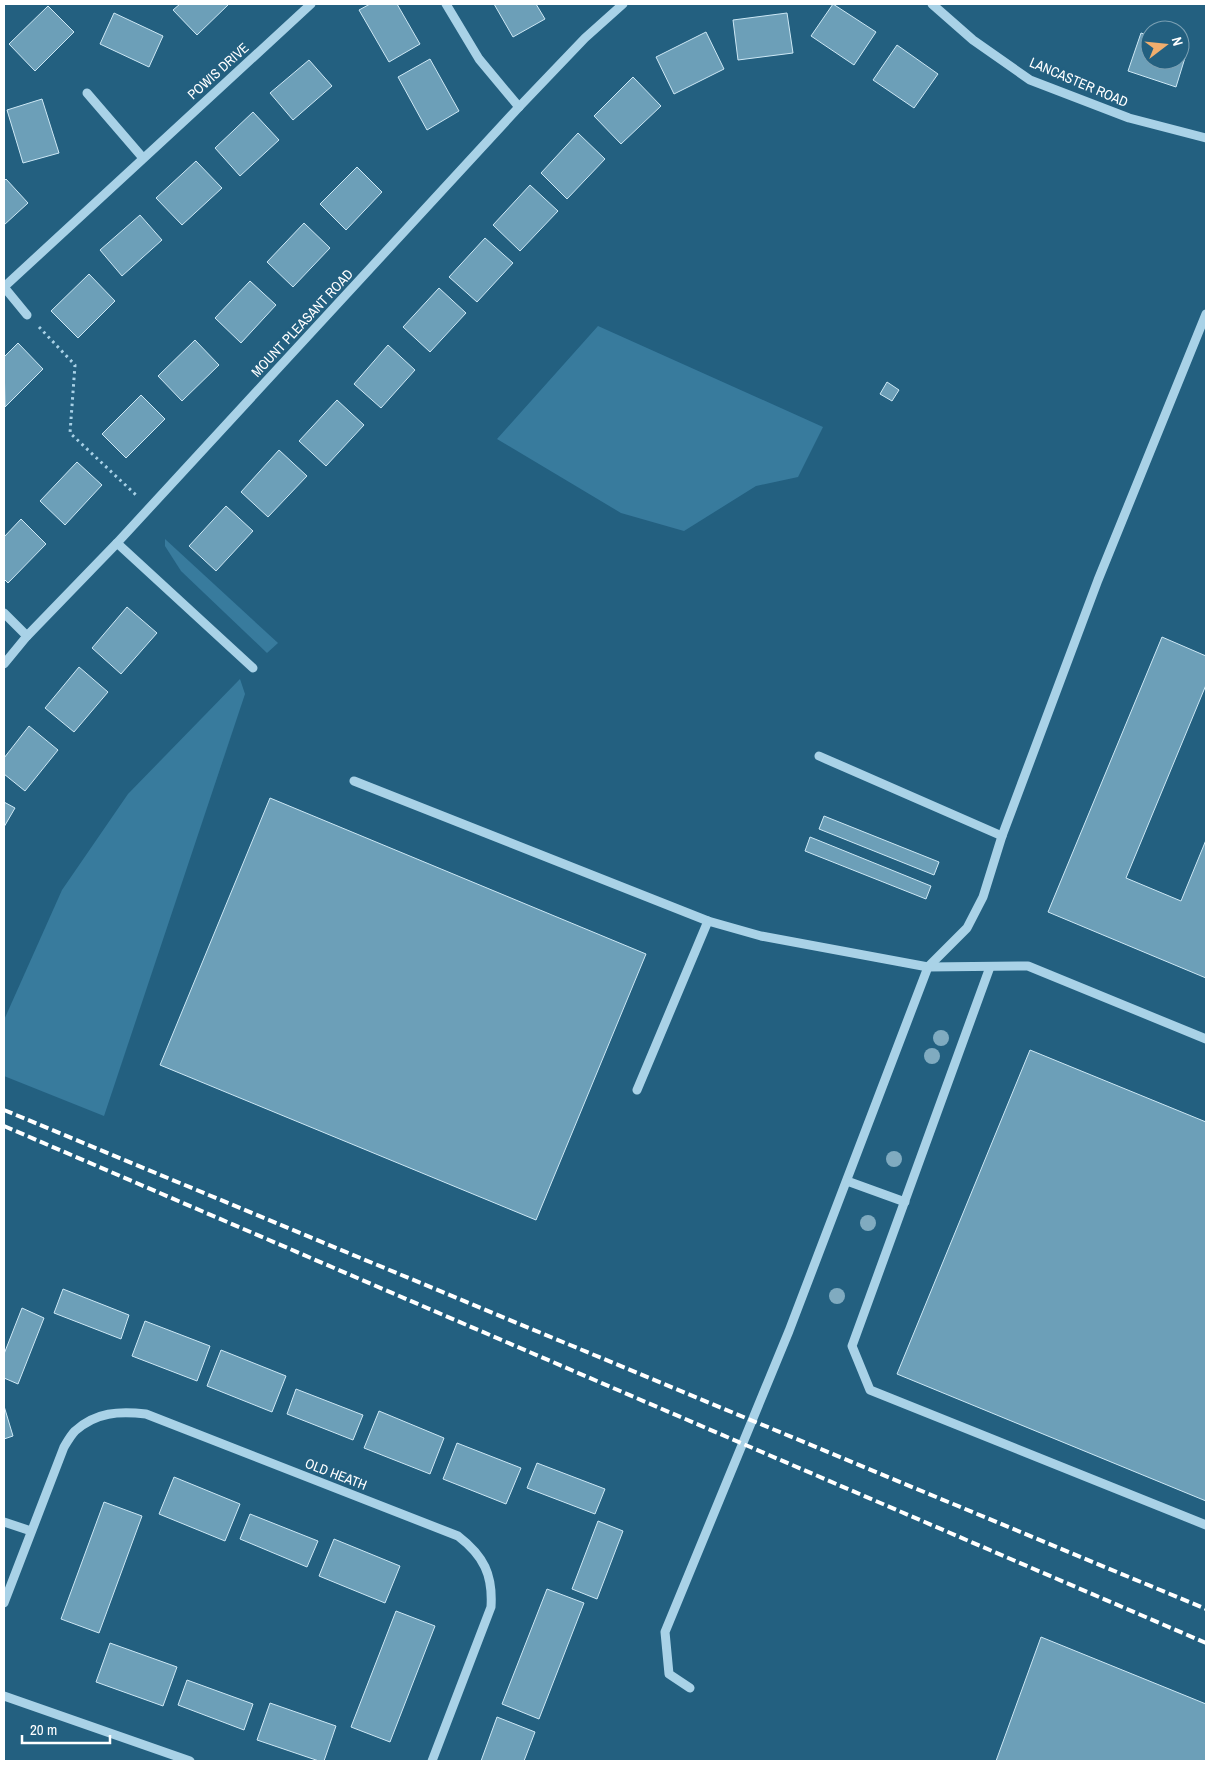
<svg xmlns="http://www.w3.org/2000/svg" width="1210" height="1765" viewBox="0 0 1210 1765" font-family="'Archivo Narrow',sans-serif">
	<rect width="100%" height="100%" fill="#236080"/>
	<g fill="#387b9d">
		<path d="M598,326L823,427L798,477L756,486L684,531L621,513L497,439Z"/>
		<path d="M165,539L278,643L267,653L181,571L165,546Z"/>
		<path d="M240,679L245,694L104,1116L4,1076V1020L62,890L128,794Z"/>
	</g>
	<g fill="#6c9fb8" stroke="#cde8f5">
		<path d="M180,4H229L197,35L173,10Z"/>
		<path d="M370,4H397L420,44L389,62L359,10Z"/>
		<path d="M494,4H536L545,19L513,37Z"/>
		<path d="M833,4L876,32L854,65L811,36Z"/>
		<path d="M48,6L74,32L35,71L9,44Z"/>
		<path d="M114,13L163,36L149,67L100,44Z"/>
		<path d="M787,13L793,53L738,60L733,20Z"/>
		<path d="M706,32L724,69L674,94L656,57Z"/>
		<path d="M1141,33L1150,36V60H1180V46L1188,48L1176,87L1128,71Z"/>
		<path d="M897,45L938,74L914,108L873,80Z"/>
		<path d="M430,59L459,111L427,130L398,77Z"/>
		<path d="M309,60L332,86L293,120L270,93Z"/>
		<path d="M633,77L661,106L621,144L594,116Z"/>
		<path d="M42,99L59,153L23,163L7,110Z"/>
		<path d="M253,112L279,140L240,176L215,148Z"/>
		<path d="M578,133L605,159L567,199L541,173Z"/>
		<path d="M196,161L222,188L182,225L156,198Z"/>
		<path d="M357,167L382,192L346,230L320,204Z"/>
		<path d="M6,179L28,203L4,225V181Z"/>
		<path d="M530,185L558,211L520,251L493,225Z"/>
		<path d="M140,215L162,240L122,276L100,250Z"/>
		<path d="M304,223L330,248L293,287L267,262Z"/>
		<path d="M485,238L513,263L477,302L449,277Z"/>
		<path d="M89,274L115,301L78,338L51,311Z"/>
		<path d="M250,281L276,305L241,343L215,318Z"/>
		<path d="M439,288L466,313L430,352L403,327Z"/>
		<path d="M195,340L219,365L182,401L158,376Z"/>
		<path d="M18,343L43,369L5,407L4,357Z"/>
		<path d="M388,345L415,370L381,408L354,384Z"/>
		<path d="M887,382L899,390L892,401L880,394Z"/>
		<path d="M141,395L165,419L126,458L102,434Z"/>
		<path d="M337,400L364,425L326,466L299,441Z"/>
		<path d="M279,450L307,476L268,517L241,492Z"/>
		<path d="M77,462L102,485L65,525L40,501Z"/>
		<path d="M226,506L253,531L216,571L189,546Z"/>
		<path d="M21,519L46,544L8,583L4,579V537Z"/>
		<path d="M127,607L157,633L121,674L92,648Z"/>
		<path d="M1162,637L1206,656V685L1126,878L1181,901L1206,840V978L1048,912Z"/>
		<path d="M79,667L108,692L74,732L45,708Z"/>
		<path d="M29,726L58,750L25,791L4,774V758Z"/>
		<path d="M270,798L646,954L536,1220L160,1065Z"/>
		<path d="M4,802L15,808L4,827Z"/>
		<path d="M824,816L939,862L934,875L819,829Z"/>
		<path d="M810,837L931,886L926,899L805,851Z"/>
		<path d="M1030,1050L1206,1122V1501L897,1374Z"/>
		<path d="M63,1289L129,1315L121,1339L54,1313Z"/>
		<path d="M22,1308L44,1318L18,1384L4,1378V1354Z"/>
		<path d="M145,1321L210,1346L197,1381L132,1356Z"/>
		<path d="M221,1350L286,1376L272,1412L207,1386Z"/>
		<path d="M296,1389L363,1415L353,1440L287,1414Z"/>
		<path d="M4,1406L13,1436L4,1439Z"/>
		<path d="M379,1411L444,1438L430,1474L364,1448Z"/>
		<path d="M457,1443L521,1468L506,1504L443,1479Z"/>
		<path d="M537,1463L605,1489L595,1514L527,1488Z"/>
		<path d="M174,1477L240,1504L225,1541L159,1514Z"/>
		<path d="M104,1502L142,1516L99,1633L61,1619Z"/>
		<path d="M250,1514L318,1541L307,1567L240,1539Z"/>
		<path d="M598,1521L623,1531L597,1599L572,1589Z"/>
		<path d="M334,1539L400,1566L385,1603L319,1576Z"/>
		<path d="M547,1589L584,1603L539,1719L502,1704Z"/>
		<path d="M396,1611L435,1626L390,1742L351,1727Z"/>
		<path d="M1041,1637L1206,1704V1761H996Z"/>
		<path d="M110,1643L177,1667L163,1706L96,1682Z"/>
		<path d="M187,1680L253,1704L244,1730L178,1705Z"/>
		<path d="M270,1703L336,1726L324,1761H319L257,1740Z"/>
		<path d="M497,1717L535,1732L524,1761H481Z"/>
	</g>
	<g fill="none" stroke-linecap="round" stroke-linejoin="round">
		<path stroke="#a9d2e7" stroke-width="3" stroke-dasharray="2.5 4" stroke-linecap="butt" d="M39,327L75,365L70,433L136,495"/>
		<g stroke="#a9d2e7" stroke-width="9">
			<path d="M446,4L479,59L519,107"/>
			<path d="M932,4L973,40L1030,80L1129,118L1206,138"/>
			<path d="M87,93L143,158"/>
			<path d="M4,287L311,4"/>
			<path d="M4,287L27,315"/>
			<path d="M117,543L253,668"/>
			<path d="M4,613L27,636"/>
			<path d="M4,664L27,636L117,543L519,107L585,38L623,4"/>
			<path d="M819,756L1002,836"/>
			<path d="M354,781L708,921L761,936L928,967L1028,966L1206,1039"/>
			<path d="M990,967L852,1346L870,1390L1206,1525"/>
			<path d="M637,1090L708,921"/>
			<path d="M847,1181L905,1202"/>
			<path d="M4,1522L31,1531"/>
			<path d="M4,1603L64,1447C67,1442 71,1435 75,1431C96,1412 119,1411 146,1414L458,1536C484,1556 493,1575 491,1607L432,1761"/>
			<path d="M690,1688L669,1674L665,1632L789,1331L928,967L967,928L983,897L1002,836L1098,580L1206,314"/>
			<path d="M4,1696L190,1761"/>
		</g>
		<g stroke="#fff" stroke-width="4" stroke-dasharray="9 4" stroke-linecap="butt">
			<path d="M4,1110L1206,1609"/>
			<path d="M4,1126L1206,1643"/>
		</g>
	</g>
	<g fill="#80abc0">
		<circle cx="941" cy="1038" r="8"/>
		<circle cx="932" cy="1056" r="8"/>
		<circle cx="894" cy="1159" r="8"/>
		<circle cx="868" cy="1223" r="8"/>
		<circle cx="837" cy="1296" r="8"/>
	</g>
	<g text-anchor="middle" stroke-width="5" stroke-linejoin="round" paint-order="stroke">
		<g font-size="14" fill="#fff" stroke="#236080">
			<text transform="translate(218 71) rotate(-42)" y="5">POWIS DRIVE</text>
			<text transform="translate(1079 82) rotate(23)" y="5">LANCASTER ROAD</text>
			<text transform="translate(302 323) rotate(-47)" y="5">MOUNT PLEASANT ROAD</text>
			<text transform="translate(336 1474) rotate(21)" y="5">OLD HEATH</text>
		</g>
	</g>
	<rect width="1210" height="1765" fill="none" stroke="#ffffff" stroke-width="10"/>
	<g transform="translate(1165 45) rotate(74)"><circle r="24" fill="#236080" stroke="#7ba0b3"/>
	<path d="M0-4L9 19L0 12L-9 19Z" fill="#f1ae6d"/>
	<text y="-8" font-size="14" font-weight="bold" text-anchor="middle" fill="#ffffff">N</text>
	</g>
	<path d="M22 1735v8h88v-8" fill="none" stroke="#ffffff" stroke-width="2.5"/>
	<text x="30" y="1735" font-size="15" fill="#ffffff" stroke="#236080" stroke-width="4" paint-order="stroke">20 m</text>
</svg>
